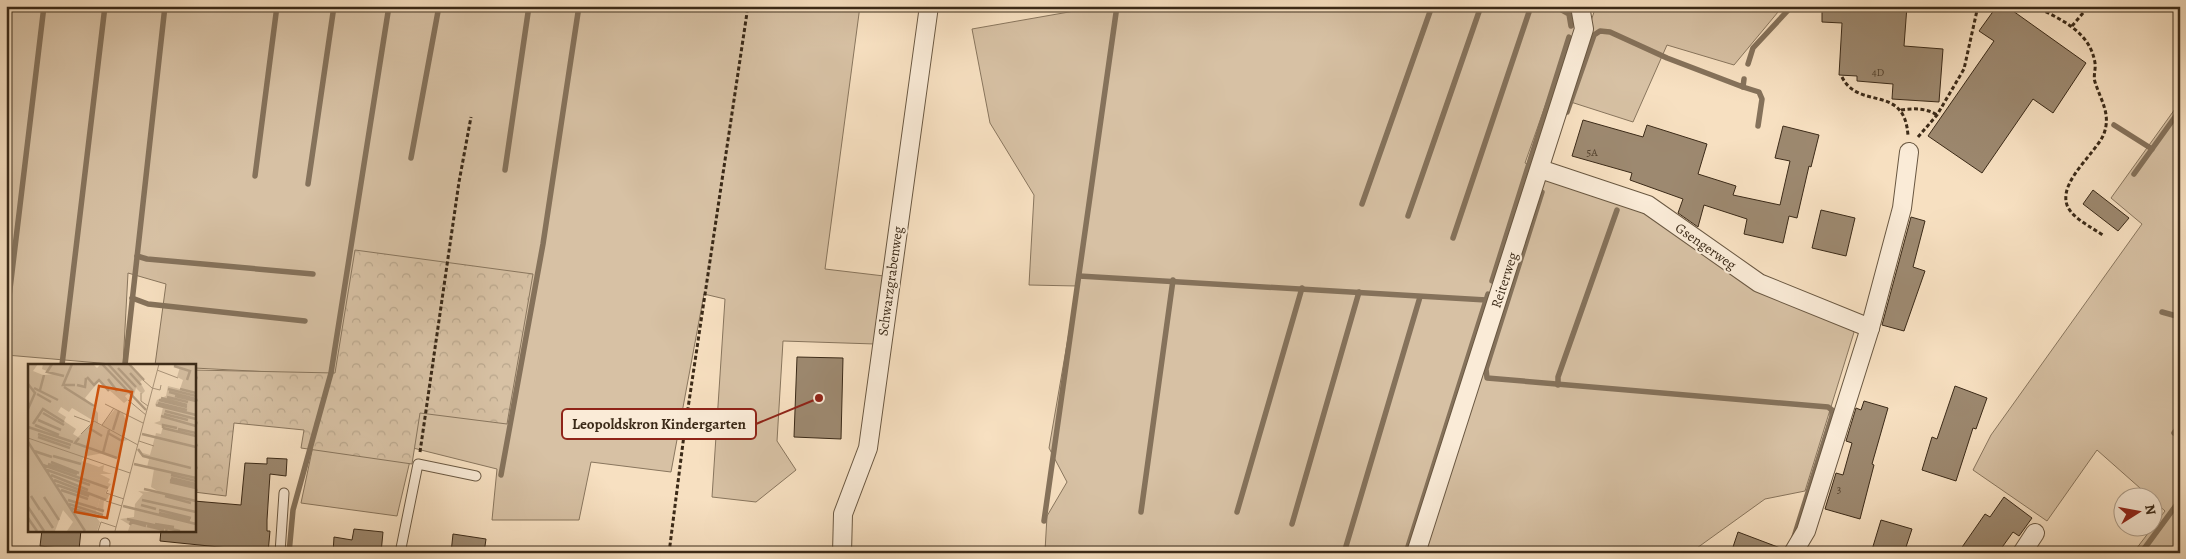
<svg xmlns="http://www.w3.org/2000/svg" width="2186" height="559" viewBox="0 0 2186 559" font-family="Alegreya,serif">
	<defs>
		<pattern id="forest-crowns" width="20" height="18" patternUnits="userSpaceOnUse" patternTransform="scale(1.25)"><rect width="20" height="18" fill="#d7c1a4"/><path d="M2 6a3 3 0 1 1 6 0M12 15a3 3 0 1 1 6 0" fill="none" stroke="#b9a68c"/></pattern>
	</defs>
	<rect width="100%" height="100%" fill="#f7e0c1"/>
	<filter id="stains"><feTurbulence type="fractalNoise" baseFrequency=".004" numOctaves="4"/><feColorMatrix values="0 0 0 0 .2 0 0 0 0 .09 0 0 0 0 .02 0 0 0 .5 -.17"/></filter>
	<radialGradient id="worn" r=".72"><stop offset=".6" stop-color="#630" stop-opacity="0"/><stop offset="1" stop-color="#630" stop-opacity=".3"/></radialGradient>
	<g fill="#d7c1a4" stroke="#89765e">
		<path d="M6,6H860L825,269L884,276L875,344L783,341L777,441L796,470L756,502L712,497L725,299L704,294L671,472L591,462L579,520H492L497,469L413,448L397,516L301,503L328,375L194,368V365H155L166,284L128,273L123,365L6,355Z"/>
		<path d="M1103,6H1561L1591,21L1596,6H1783L1734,65L1667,45L1633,122L1549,95L1525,163L1650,216L1855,329L1805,491L1765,499L1690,553H1068L1045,551L1047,516L1067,482L1049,448L1077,286L1029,285L1034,195L990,123L972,29Z"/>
		<path d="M2180,102V553H2133L2165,511L2154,501V496H2149L2097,450L2047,521L1973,470L1991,435L2142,224L2111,198Z"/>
	</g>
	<path fill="url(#forest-crowns)" stroke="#89765e" d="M355,250L533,274L507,424L420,413L412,464L301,448L304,430L234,423L226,496L194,492V370L335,373Z"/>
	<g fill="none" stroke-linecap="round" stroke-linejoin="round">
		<g stroke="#85725b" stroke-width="5.5">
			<path d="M1555,6L1569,14L1571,26"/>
			<path d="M1748,64L1753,48L1792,6"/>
			<path d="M1743,87L1759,92L1762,99L1758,126"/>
			<path d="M1567,112L1594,35L1600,31L1610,32L1667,58L1743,87L1744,79"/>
			<path d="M2114,125L2152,149"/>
			<path d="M411,158L439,6"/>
			<path d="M505,170L529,6"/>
			<path d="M2134,174L2180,110"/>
			<path d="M255,176L277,6"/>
			<path d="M308,184L334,6"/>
			<path d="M1542,192L1486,369L1487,378L1828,407L1832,410V416L1794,537"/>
			<path d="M1362,204L1432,6"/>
			<path d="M1408,216L1481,6"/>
			<path d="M1453,238L1529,12"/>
			<path d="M137,256L147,259L313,274"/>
			<path d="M1079,276L1486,300"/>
			<path d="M1492,281L1569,37"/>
			<path d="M132,298L148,304L305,321"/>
			<path d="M2162,312L2180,317"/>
			<path d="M6,322L44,6"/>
			<path d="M62,365L105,6"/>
			<path d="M125,365L165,6"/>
			<path d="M1558,385V377L1617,210"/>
			<path d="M2174,433L2180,425"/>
			<path d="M501,475L543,244L579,6"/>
			<path d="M1141,512L1173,280"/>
			<path d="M1237,512L1302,288"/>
			<path d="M1044,521L1117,6"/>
			<path d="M1292,524L1359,292"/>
			<path d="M289,553L293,510L331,373L389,6"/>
			<path d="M1344,553L1420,297"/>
			<path d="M1406,553L1488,294"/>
			<path d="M2141,553L2180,500"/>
		</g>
	</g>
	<g fill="#9d8970" stroke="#3b2a18">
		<path d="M1822,6H1907L1904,46L1943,49L1939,102L1892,99L1893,84L1857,81V76L1839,75L1842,23L1822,22Z"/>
		<path d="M1997,6H2006L2086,63L2053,113L2033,99L1982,173L1928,136L1994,41L1979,31Z"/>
		<path d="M1583,120L1643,137L1647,125L1707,144L1698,174L1736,186L1733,195L1780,205L1790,161L1775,158L1783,126L1819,135L1811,167L1809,166L1797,218L1789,216L1783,243L1744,234L1747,219L1704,205L1698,227L1678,213L1683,199L1630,180L1632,173L1572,156Z"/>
		<path d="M2093,190L2129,218L2118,231L2083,204Z"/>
		<path d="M1821,210L1855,218L1846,256L1812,248Z"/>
		<path d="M1911,217L1925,221L1913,267L1925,271L1904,331L1882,325Z"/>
		<path d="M797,357L843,358L841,439L794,437Z"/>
		<path d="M1955,386L1987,398L1976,429L1973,428L1956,481L1922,470L1932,437L1937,439Z"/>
		<path d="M1864,401L1888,408L1872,464L1874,465L1860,519L1825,509L1836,473L1843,475L1852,443L1846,441L1856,408L1861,410Z"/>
		<path d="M267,458L287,459L286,476L270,474L267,520V531H270L268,553H229V548L160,541L161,530H194V501L241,505L245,463L267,464Z"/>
		<path d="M2004,497L2032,518L2019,536L2013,532L1998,553H1958L1985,514L1990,517Z"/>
		<path d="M1881,520L1912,529L1904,553H1871Z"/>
		<path d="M354,529L383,532L381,553H333L334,537L352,540Z"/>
		<path d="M42,530H81L79,550L40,546Z"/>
		<path d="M1738,532L1783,549L1782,553H1731Z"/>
		<path d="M453,534L486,539L484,553H451Z"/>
	</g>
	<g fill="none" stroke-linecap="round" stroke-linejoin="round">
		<g stroke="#6a5842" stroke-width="11">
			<g id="lane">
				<path d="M104,553L105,543"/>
				<path d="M280,553L284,493"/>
				<path d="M400,553L418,464L476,476"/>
			</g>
		</g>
		<g stroke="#6a5842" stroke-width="20">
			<g id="street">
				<path d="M1540,169L1648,205L1759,283L1870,328"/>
				<path d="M842,553L843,514L868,448L929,6"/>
				<path d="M1416,553L1584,29L1580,6"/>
				<path d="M1793,553L1806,531L1870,328L1902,208L1909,152"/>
				<path d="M2022,553L2035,533"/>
			</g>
		</g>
		<g stroke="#3b2a18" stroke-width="3" stroke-dasharray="4 2.5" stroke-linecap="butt">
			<path d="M2034,6C2060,19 2090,31 2095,63C2096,69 2093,76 2095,82C2101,101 2112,115 2103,136C2093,155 2063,179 2066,201C2068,217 2092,227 2104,236"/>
			<path d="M2072,26L2089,6"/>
			<path d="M1842,77C1859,111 1905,83 1908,136"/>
			<path d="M1901,110C1914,108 1926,108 1937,115"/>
			<path d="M1918,137L1937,115L1964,69L1978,6"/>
			<path d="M420,452L459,182L471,117"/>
			<path d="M669,553L684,435L748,6"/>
		</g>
		<use href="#lane" stroke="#faebd7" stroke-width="9"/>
		<use href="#street" stroke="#faebd7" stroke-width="18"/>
	</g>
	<g text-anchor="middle" stroke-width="4.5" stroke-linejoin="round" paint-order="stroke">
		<g font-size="11" fill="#54422e">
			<text x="1878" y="76">4D</text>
			<text x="1592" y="156">5A</text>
			<text x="1839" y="493">3</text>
		</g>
		<g font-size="14" fill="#3b2a18" stroke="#faebd7">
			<text transform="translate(1706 246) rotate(35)" y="5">Gsengerweg</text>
			<text transform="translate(1504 280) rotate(-72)" y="5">Reiterweg</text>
			<text transform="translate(890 281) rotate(-82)" y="5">Schwarzgrabenweg</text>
		</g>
	</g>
	<g transform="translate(28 364)">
		<rect width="168" height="168" fill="#f7e0c1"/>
		<path d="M0,0H10L5,7L15,11L26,10L14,5L15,0H65L69,4L73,0H101L115,15L112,18L117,27L114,30L108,24L105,34L101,29L97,32L100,36L96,39L71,17L57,34L70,49V59L73,62L87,45L95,49L99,60L96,74L100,76L95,77L90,94L76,89L59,92V84L54,97L71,103L76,101L75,107L84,110H72L82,115L80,119L83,120L77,129L81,131L79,136L72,133L70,143H64L69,145L67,152L72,158L69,167H39L45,158L35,146L27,167H0ZM33,43L41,48L44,44L66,57L50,73L45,70L48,65L36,57L38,53L30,48ZM140,0H167V167H100L102,161L92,155L106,153L107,140L115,130L110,127L133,129L123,123L126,105L119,103L121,95L114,93L115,89L122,91L128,69L133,70L135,62L126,59L132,57L135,43L127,41L129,36L138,32L140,22L152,25L155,16L149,13L152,3Z" fill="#d7c1a4" fill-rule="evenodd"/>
		<path d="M69,120L77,123L75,149L69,147L72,133L65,130Z" fill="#d7c1a4"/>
		<path fill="none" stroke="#b7a288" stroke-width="2.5" d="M24,0L19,8L36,12M44,0L35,21H47M74,0L118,46M80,0L105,27M101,0L116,16M146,2L162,7L159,16M90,4L108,23M102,9L113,21M59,13L66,21L71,16L81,27M80,15L89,27M0,20L7,29L0,45M49,21L57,23L58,14M36,23L66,42M6,24L30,36M140,25L168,32M152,25L168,29M12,26L16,11M141,28L168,35M9,30L23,38M147,32L168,37M139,33L160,38M133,34L159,41M131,36L159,43M130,39L159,46M128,41L168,51M137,47L168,55M15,49L36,61M136,50L160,56M133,52L168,62M10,56L33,66M5,60L15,45L36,58M7,61L31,71M0,63L45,78M61,64L74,72M135,64L168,72M135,64V61L149,64M150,65L168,69M85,66L91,47M80,69L94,77M10,70L43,81M114,70L168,83M10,73L42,84M51,74L47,79L89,94M0,78L57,167M110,85L115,92L163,104M6,87L24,93M75,89L81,66M25,92L53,100M23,98L51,109M20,100L49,110M106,100L168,114M15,101L80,124M19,106L62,121M23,111L60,126M143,111L168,117M143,114L168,120M26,116L78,136M142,116L168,122M142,118L168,124M29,121L61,132M116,125L168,137M33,126L60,135M3,132L12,146M137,132L163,139M16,133L31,156M40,136L76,147M114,136L168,148M41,140L75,151M113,141L128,145M95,142L168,160M0,143L16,167M43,144L71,153M13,146L25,164M131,146L163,154M131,149L162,156M0,154L9,167M99,155L139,164M127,160L146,163M102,161L103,158L118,162M119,162L136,166M138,167L139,164L152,167"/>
		<path fill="none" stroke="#ac977d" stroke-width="1" d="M129,6L150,14M115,16L124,24L132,26L133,21M113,29V37L120,42M100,36L118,51M77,40L115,59M46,52L62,58M74,61L86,44M53,70L66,57L110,81M0,74L102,109M111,77L126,82M80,126L78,129L96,135M78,137L94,142M70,167L73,158L88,163M87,167L131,0"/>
		<path fill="#d7540d" fill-opacity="0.15" stroke="#d7540d" stroke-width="2.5" d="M71,22L104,28L79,154L47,148Z"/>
		<rect width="168" height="168" fill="none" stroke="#3b2a18" stroke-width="2.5"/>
	</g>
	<path fill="none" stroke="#8f2418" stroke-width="2" d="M819 398L756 424"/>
	<circle fill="#8f2418" stroke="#faebd7" stroke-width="2" cx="819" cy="398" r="5"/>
	<rect fill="#faebd7" stroke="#8f2418" stroke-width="2" x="562" y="409" width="194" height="30" rx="5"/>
	<g font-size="15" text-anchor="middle" font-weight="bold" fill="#3b2a18">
		<text x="659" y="429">Leopoldskron Kindergarten</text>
	</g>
	<rect width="2186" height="559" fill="none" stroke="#f7e0c1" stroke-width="25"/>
	<rect x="8" y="8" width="2171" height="544" fill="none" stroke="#3b2a18" stroke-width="2.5"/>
	<rect x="12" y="12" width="2161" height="534" fill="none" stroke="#3b2a18"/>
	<g transform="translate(2138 512) rotate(79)"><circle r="24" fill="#faebd7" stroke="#ae9e8b"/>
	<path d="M0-4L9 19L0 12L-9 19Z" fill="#8f2418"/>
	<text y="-8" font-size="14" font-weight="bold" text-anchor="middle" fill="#3b2a18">N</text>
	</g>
	<rect width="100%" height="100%" filter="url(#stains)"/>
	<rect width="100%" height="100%" fill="url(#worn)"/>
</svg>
